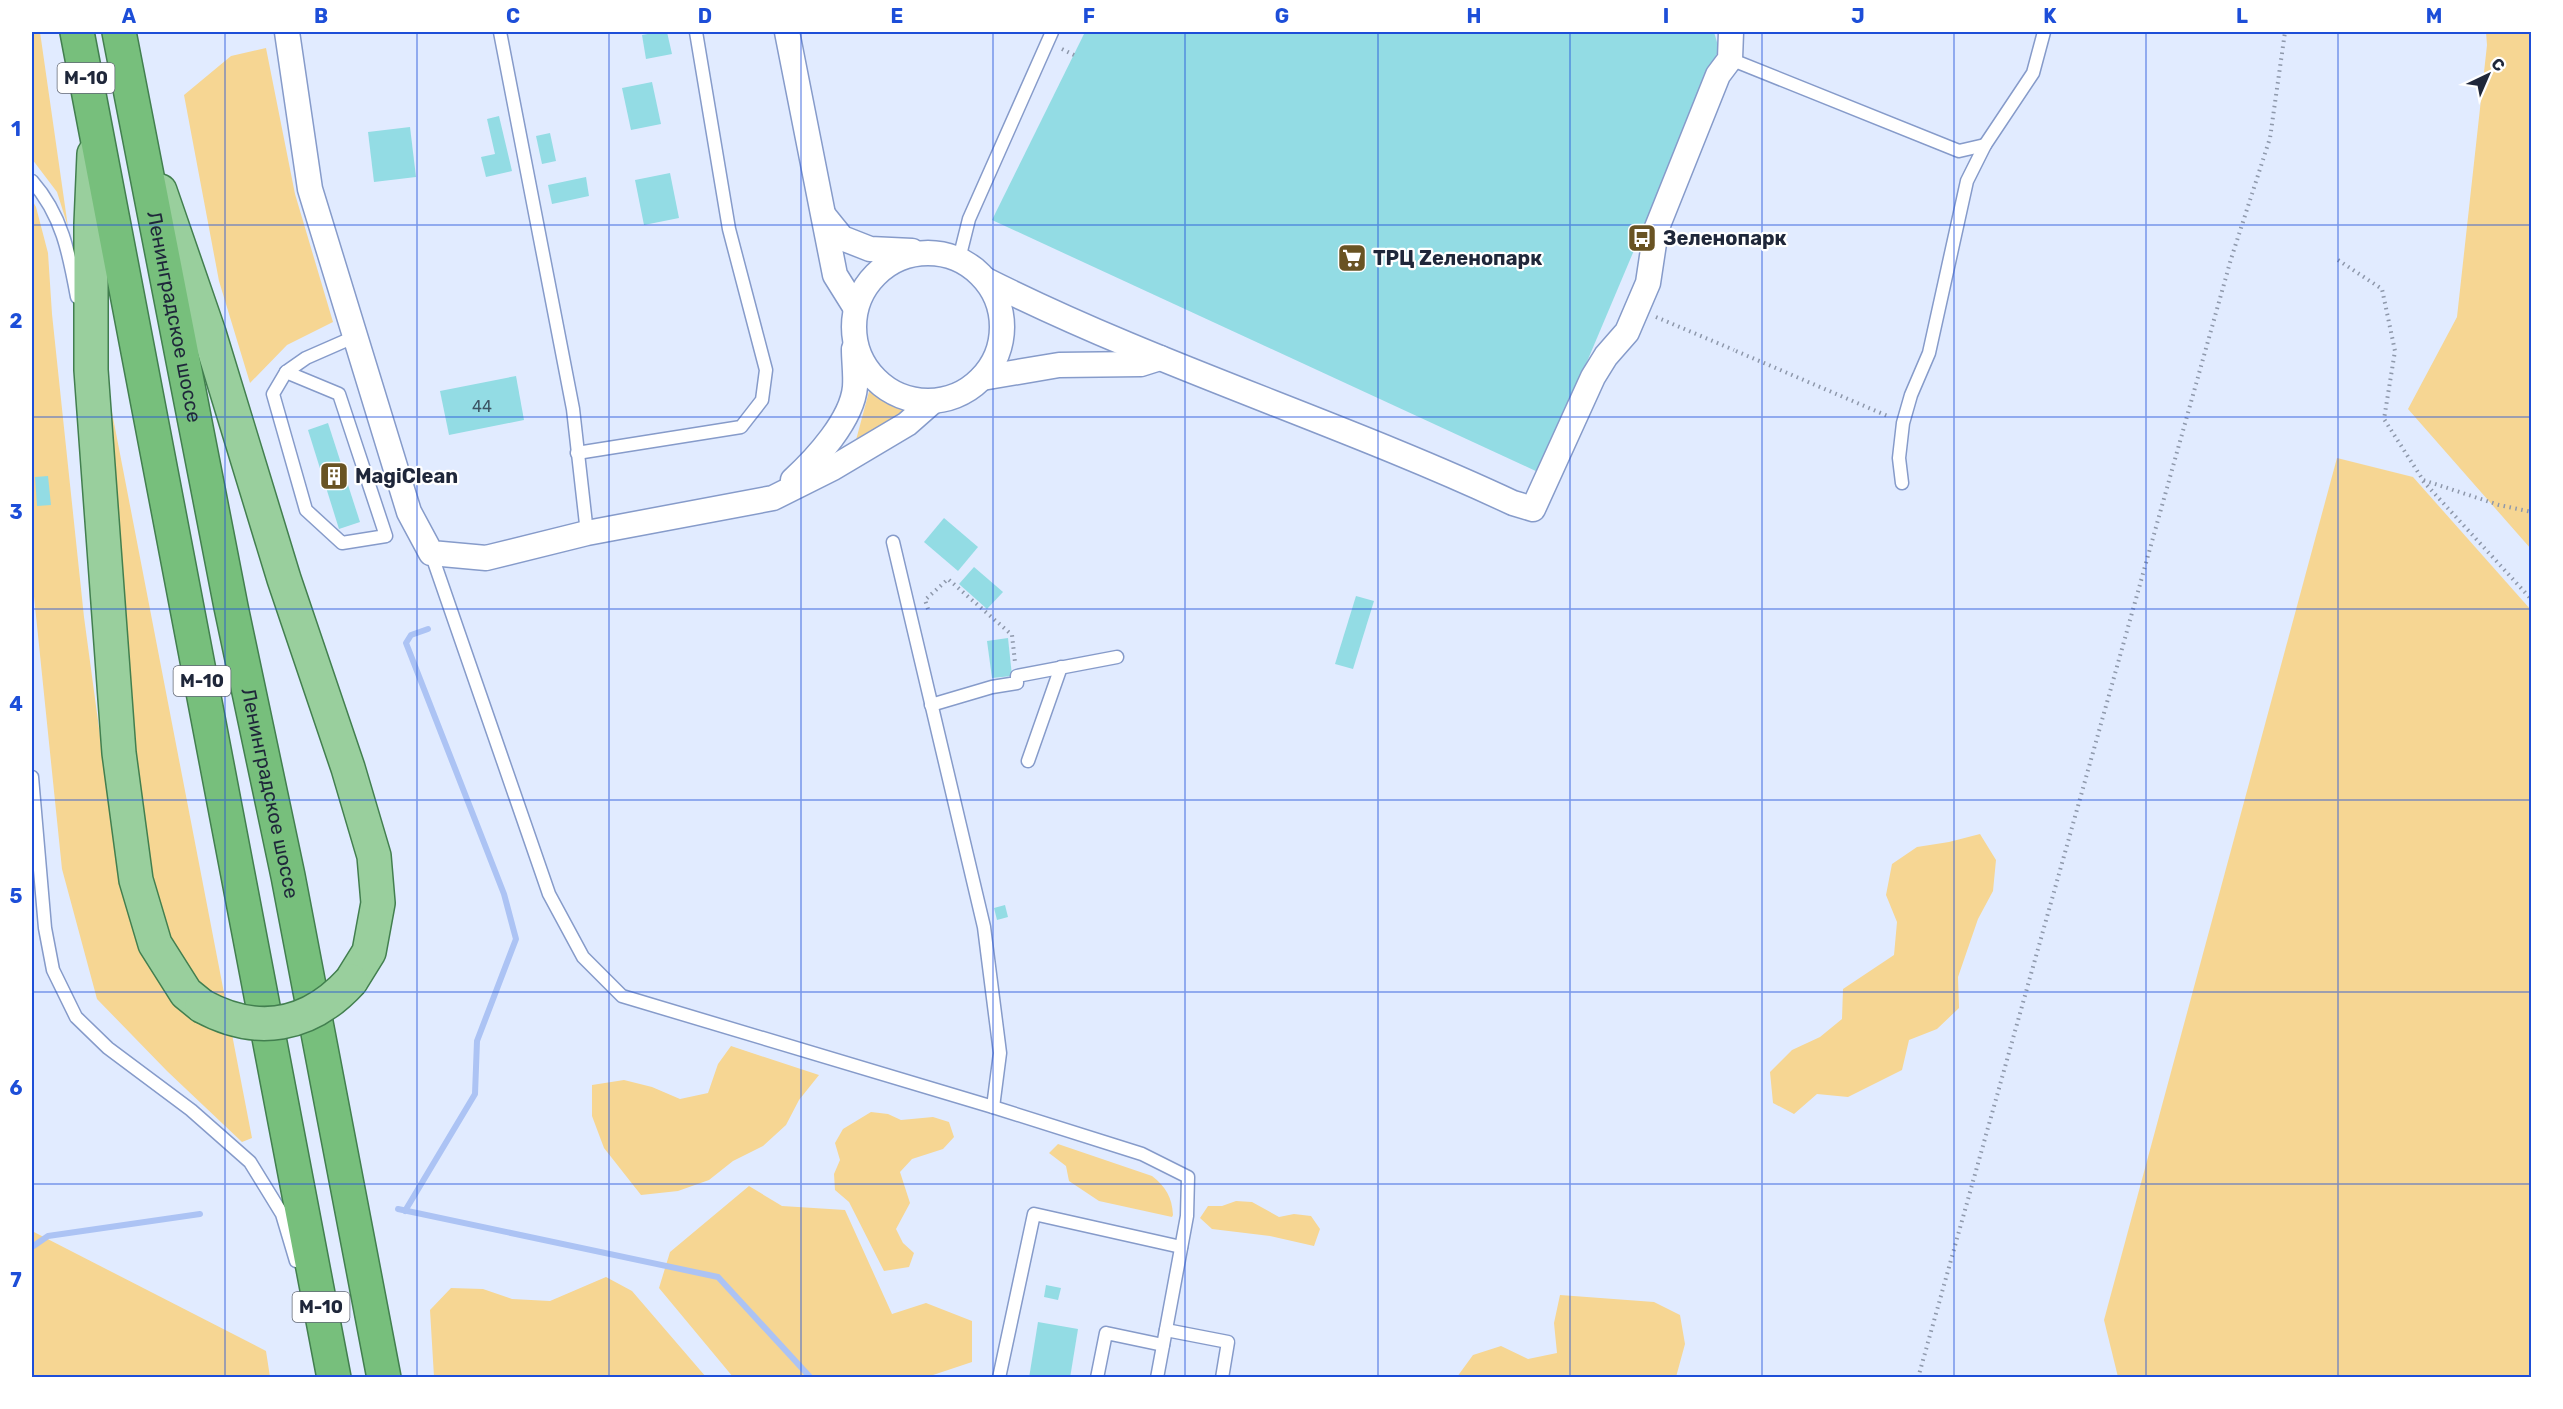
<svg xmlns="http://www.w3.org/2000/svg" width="2563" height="1409" viewBox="0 0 2563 1409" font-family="Rubik,sans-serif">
	<rect width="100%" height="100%" fill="#e1ebff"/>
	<g fill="#f6d693">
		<path d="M32,32H40L68,227L57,192L32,159Z"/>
		<path d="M2486,32H2531V549L2408,409L2457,317L2487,45Z"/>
		<path d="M266,48L295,194L333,322L287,345L250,383L219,281L184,95L231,56Z"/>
		<path d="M32,200L36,207L48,253L52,314L84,617L103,758L127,889L165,938L149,874L135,751L105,376L252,1138L242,1142L167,1071L97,999L62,869L32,577Z"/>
		<path d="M870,388L908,410L856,440Z"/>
		<path d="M2337,458L2413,477L2531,610V1377H2118L2104,1320Z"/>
		<path d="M1980,834L1996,860L1993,891L1978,919L1958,977L1959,1008L1937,1029L1909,1040L1902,1070L1848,1097L1817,1094L1794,1114L1773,1103L1770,1072L1792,1050L1820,1037L1842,1019L1843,989L1894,955L1897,922L1886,895L1892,864L1917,847L1949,842Z"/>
		<path d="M731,1046L819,1075L799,1100L786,1125L763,1146L733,1161L709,1180L678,1191L641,1195L604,1148L592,1116V1085L624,1080L652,1087L680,1099L708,1093L718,1064Z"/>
		<path d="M871,1112L888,1114L901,1120L933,1117L949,1122L954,1137L943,1149L912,1159L900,1172L910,1203L896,1229L903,1243L914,1253L909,1267L884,1271L849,1202L835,1190L834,1174L840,1160L835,1143L843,1129Z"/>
		<path d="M1058,1144L1152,1176C1166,1187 1172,1197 1173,1215L1172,1217L1099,1201L1069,1181L1066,1166L1049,1153Z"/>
		<path d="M749,1186L782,1206L845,1210L892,1314L926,1303L972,1321V1362L933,1375V1377H733L659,1288L670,1252Z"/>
		<path d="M1236,1201L1252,1202L1279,1217L1294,1214L1311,1216L1320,1229L1314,1246L1270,1236L1212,1229L1200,1218L1208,1206H1222Z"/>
		<path d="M32,1231L266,1351L270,1377H32Z"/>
		<path d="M606,1277L632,1291L706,1377H434L430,1310L451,1288L483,1289L512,1299L550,1301Z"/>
		<path d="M1560,1295L1654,1302L1680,1315L1685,1344L1676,1377H1457L1473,1355L1501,1346L1528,1359L1557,1353L1554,1323Z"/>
	</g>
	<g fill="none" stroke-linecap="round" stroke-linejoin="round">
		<g stroke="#acc3f4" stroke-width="6">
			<path d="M398,1209L718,1277L811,1378"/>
			<path d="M405,1211L475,1094L477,1041L516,939L504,894L406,643L411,635L428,629"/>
			<path d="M32,1247L48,1236L200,1214"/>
		</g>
	</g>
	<g fill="#93dce4">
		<path d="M659,32H667L672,54L646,59L642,35Z"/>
		<path d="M1085,32H1714L1719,49L1540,473L992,220Z"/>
		<path d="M652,82L661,124L631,130L622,88Z"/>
		<path d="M499,116L512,171L486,177L481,157L495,154L487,119Z"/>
		<path d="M410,127L416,177L374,182L368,132Z"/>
		<path d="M550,133L556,161L542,164L536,136Z"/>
		<path d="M670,173L679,218L644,225L635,180Z"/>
		<path d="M586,177L589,196L552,204L548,185Z"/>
		<path d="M516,376L524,420L449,435L440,391Z"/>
		<path d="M328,423L360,522L339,529L308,430Z"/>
		<path d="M48,476L51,505L37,506L35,477Z"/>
		<path d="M944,518L978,547L958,571L924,542Z"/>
		<path d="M974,567L1003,592L987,609L959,584Z"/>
		<path d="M1356,596L1374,601L1353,669L1335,664Z"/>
		<path d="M1008,638L1012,676L992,678L987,641Z"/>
		<path d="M1005,905L1008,917L997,920L994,908Z"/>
		<path d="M1046,1285L1061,1288L1058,1300L1044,1297Z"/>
		<path d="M1038,1322L1078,1329L1070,1378H1029Z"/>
	</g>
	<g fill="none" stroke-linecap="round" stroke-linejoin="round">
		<g stroke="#869bca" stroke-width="15">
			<g id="service">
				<path d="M500,32L573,409L587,533"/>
				<path d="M1730,59L1959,151L1985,145"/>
				<path d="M32,181C62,215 69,253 77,297"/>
				<path d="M959,259L969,219L1052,32"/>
				<path d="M286,372L339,394L386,536L342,543L306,510L273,394Z"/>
				<path d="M286,372L306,358L354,337"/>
				<path d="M577,453L741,427L762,400L766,370L729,229L696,32"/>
				<path d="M1902,483L1899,458L1903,423L1911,395L1929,353L1967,181L1985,145L2033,73L2044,32"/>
				<path d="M893,542L984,927L1000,1053L993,1107"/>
				<path d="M431,553L549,894L583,957L622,996L993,1107L1142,1154L1188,1177L1187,1216L1157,1378"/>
				<path d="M931,705L992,687L1017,683V676L1117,657"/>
				<path d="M1028,761L1061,667"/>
				<path d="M32,777L45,928L53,970L76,1017L108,1048L191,1110L250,1162L282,1214L296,1261"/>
				<path d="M1166,1330L1228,1342L1222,1378"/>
				<path d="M999,1378L1034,1214L1181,1247"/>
				<path d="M1097,1378L1106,1333L1163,1345"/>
			</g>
		</g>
		<g stroke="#869bca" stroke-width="27">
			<g id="minor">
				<path d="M287,32L310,189L409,512L431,553L486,558L587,533L773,498L833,468L907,424L932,402"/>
				<path d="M787,32L835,275L855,307"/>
				<path d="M825,217L842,238L870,249L912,251"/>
				<circle cx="928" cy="327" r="74"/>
				<path d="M986,280C1157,366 1340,422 1513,503L1533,509L1593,377L1606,356L1627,332L1648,283L1656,230L1718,75L1730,59L1731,32"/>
				<path d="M982,378L1059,365L1141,364L1160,358"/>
				<path d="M793,480C816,459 852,420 855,387C856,375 854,362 854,349"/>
			</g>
		</g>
		<g stroke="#427f4f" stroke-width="36">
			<g id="primary">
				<path d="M94,154L91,224V370L119,753L136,880L155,944L186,993L202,1006"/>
				<path d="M160,191L209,333L284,579L348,768L374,856L378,903L369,952L351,981"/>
			</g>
		</g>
		<g stroke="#427f4f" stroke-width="36">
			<g id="trunk">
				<path d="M77,32L334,1378"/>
				<path id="s1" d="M119,32L231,607L288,876L384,1378"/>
			</g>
		</g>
		<g stroke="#8e98ab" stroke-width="4" stroke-dasharray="1.5 4.5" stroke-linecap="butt">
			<path d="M1062,49L1074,55"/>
			<path d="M2338,260L2382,289L2395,351L2384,419L2423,480L2499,505L2532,512"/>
			<path d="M1656,317L1734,350"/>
			<path d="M1736,351L1890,417"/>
			<path d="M2423,481L2532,600"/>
			<path d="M928,609L925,600L948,579L1012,635L1015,662"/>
			<path d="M1918,1378L2231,259L2270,138L2285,32"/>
		</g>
		<use href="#service" stroke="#fff" stroke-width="12"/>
		<use href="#minor" stroke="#fff" stroke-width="24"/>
		<use href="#primary" stroke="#99cf9d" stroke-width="33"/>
		<use href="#trunk" stroke="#77bf7c" stroke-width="33"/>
		<g stroke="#427f4f" stroke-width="36" stroke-linecap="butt">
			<path id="primary-bridge" d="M202,1006C257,1036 309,1027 351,981"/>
		</g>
		<use href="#primary-bridge" stroke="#99cf9d" stroke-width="33"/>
	</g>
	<path fill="none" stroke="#1d4ed8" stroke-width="1.5" stroke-opacity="0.55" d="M225,32V1378M417,32V1378M609,32V1378M801,32V1378M993,32V1378M1185,32V1378M1378,32V1378M1570,32V1378M1762,32V1378M1954,32V1378M2146,32V1378M2338,32V1378M32,225H2532M32,417H2532M32,609H2532M32,800H2532M32,992H2532M32,1184H2532"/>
	<defs>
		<g id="bus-square" transform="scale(1.5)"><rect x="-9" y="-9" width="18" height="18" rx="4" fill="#695323" stroke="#fff"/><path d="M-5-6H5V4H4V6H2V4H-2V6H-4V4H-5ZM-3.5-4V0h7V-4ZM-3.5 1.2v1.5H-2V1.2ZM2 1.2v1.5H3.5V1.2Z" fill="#fff"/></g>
		<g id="supermarket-square" transform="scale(1.5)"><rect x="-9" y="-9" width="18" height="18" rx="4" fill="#695323" stroke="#fff"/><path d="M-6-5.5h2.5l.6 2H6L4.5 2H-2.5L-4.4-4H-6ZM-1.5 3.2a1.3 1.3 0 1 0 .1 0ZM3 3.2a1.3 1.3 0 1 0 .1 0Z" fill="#fff"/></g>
		<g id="building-square" transform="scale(1.5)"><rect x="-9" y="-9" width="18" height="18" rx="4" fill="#695323" stroke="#fff"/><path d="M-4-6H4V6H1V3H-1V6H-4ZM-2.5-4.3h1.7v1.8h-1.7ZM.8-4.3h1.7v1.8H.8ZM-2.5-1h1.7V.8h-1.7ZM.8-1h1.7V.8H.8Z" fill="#fff"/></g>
	</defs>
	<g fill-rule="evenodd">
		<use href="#bus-square" x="1642" y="238"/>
		<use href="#supermarket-square" x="1352" y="258"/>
		<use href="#building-square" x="334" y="476"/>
	</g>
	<g text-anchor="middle" stroke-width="4.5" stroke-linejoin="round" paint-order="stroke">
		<g font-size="16" fill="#3c5464">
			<text x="482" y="412">44</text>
		</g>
		<g fill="#fff" stroke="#626875" stroke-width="1.5">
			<rect x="57.5" y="63" width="57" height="30" rx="4.5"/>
			<rect x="173.5" y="666" width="57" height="30" rx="4.5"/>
			<rect x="292.5" y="1292" width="57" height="30" rx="4.5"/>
		</g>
		<g font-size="18" font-weight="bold" fill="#1f273a">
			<text x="86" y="84">М-10</text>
			<text x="202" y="687">М-10</text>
			<text x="321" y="1313">М-10</text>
		</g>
		<g font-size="20" font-weight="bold" fill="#1f273a" stroke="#fff" text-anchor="start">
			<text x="1663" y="245">Зеленопарк</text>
			<text x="1373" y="265">ТРЦ Zеленопарк</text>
			<text x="355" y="483">MagiClean</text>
		</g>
		<g font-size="20" fill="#1f273a" stroke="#fff">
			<text dy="7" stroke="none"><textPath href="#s1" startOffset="290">Ленинградское шоссе</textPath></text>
			<text dy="7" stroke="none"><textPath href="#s1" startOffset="776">Ленинградское шоссе</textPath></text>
		</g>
	</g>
	<rect width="2563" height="1409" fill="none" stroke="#ffffff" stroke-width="66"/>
	<g transform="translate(2488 75) rotate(44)" stroke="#ffffff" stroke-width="4.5" paint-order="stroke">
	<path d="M0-4.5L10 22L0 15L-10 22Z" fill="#1f273a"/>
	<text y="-9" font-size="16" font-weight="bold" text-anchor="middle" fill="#1f273a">С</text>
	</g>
	<rect x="33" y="33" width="2497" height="1343" fill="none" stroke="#1d4ed8" stroke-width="2"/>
	<g font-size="20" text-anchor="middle" font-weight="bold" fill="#1d4ed8">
		<text x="129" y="23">A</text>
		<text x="321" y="23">B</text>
		<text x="513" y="23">C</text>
		<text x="705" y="23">D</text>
		<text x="897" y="23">E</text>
		<text x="1089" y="23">F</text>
		<text x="1282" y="23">G</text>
		<text x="1474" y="23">H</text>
		<text x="1666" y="23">I</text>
		<text x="1858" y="23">J</text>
		<text x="2050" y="23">K</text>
		<text x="2242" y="23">L</text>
		<text x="2434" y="23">M</text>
		<text x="16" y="136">1</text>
		<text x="16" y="328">2</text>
		<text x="16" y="519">3</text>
		<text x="16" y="711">4</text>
		<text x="16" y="903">5</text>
		<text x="16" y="1095">6</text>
		<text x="16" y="1287">7</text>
	</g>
</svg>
